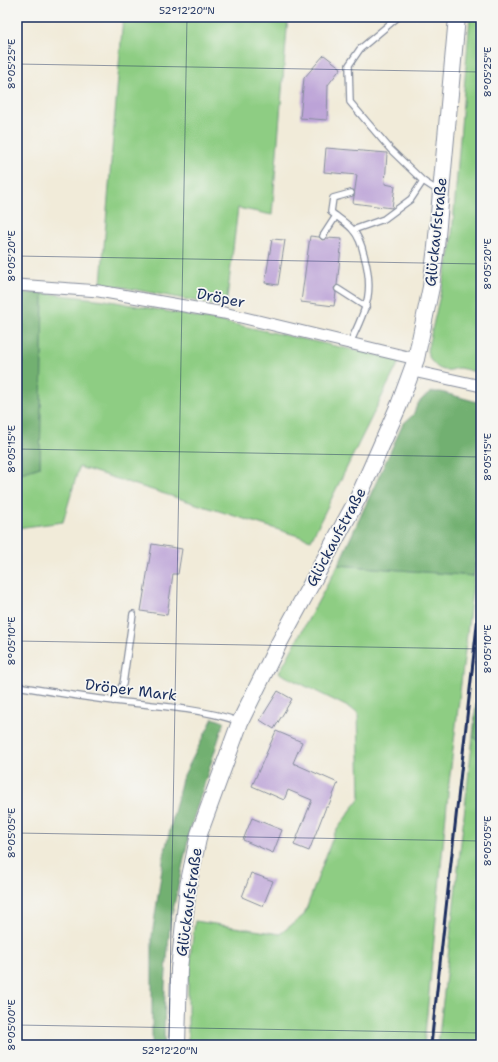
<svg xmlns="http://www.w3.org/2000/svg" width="498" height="1062" viewBox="0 0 498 1062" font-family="'Shantell Sans',sans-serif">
	<rect width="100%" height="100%" fill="#f6f6f2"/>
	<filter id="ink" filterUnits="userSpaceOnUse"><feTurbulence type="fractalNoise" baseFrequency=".025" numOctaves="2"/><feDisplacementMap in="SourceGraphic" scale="8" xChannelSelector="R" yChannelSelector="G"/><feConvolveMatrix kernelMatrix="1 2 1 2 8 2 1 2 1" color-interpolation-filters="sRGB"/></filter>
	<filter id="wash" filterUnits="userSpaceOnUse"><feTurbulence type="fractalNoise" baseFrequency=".012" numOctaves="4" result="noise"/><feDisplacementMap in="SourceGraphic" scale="16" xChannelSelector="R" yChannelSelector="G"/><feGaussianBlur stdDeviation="0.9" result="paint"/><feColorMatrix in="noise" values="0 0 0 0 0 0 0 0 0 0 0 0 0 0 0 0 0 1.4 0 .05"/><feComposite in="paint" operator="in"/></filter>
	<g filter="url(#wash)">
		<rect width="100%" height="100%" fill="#f1ebd9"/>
		<g fill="#8ecd83" stroke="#547e70">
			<path d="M123,17H288L272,215L238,208L226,307L101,283Z"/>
			<path d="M470,17H481V373C474,372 466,369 459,368C455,368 453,370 450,370C437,372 430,361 427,351L451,248Z"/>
			<path d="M17,293H23L21,473L40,467L43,293L105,300L224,322L400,360L311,540L79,467L63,522L17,528Z"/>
			<path d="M338,565L474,576L449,783L424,1045H355L333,1041L332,1045H188V972L195,921L280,934L304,915L334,834L360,797L358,712L279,673Z"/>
			<path d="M473,736L481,745V1045H438Z"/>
		</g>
		<g fill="#72b071" stroke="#467068">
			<path d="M23,293H43L40,467L21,473Z"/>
			<path d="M432,392H441L481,403V512L474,576L338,565L403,424L413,415L417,405L423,398Z"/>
			<path d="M481,655V745L473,736Z"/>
			<path d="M213,718L224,722L191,826L170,924L165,985L164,1045H152V936L164,855L182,779Z"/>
		</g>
		<g id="blocks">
			<g fill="#bca3d7">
				<path d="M324,55L341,68L328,85L327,120L300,118L304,78Z"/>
				<path d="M326,148L387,153L385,184L395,186L392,208L353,203L357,175L324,172Z"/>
				<path d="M310,236L319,237L322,240L327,238L342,239L337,285L334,288L336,293L334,306L301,302Z"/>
				<path d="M272,239L285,240L278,285L265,283Z"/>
				<path d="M152,544L182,549L178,574H173L167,615L141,611Z"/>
				<path d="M278,691L292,699L274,729L260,720Z"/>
				<path d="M276,731L302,742L293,763L338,783L328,807H326L309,851L294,845L312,800L288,790L284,800L252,786Z"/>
				<path d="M252,818L282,830L273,853L243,840Z"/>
				<path d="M251,873L273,881L263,906L242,897Z"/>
			</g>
		</g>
	</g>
	<g filter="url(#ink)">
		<use href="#blocks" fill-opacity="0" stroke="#868d9c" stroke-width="1"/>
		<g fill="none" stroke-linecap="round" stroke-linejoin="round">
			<g stroke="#868d9c" stroke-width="8">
				<g id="service">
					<path d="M398,17L360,49L349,65L350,102L391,150L423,181L440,192"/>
					<path d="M353,230L384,219L411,199L423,181"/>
					<path d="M323,236L336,216"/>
					<path d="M338,289L366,307"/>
					<path d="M350,343C366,308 375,294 364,255C362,246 359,237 353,230C347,223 338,218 331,212L333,198L351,193"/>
					<path d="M17,686C52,692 88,698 123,702C162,706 201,709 238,721"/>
					<path d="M113,701L123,684L133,614"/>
				</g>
			</g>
			<g stroke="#868d9c" stroke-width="13">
				<g id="minor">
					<path d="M17,285L99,291L224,313L416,359"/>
					<path d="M413,371L481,386"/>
				</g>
			</g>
			<g stroke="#868d9c" stroke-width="18">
				<path id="secondary" d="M177,1045L179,969L188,886L199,834L240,722L278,645L358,498L399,405L416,359L431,287L436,247L457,17"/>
			</g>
			<use href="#service" stroke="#fff" stroke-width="5.5"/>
			<use href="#minor" stroke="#fff" stroke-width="11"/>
			<use href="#secondary" stroke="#fff" stroke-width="16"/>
			<path stroke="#1b2f5e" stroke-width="3" d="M431,1045L481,589"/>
		</g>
	</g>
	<path fill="none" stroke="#1b2f5e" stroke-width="1" stroke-opacity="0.45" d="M17,64L481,72M17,256L481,264M17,449L481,457M17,641L481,649M17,833L481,841M17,1025L481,1033M169,1045L187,17"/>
	<g text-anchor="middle" stroke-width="3.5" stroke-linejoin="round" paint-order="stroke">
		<g font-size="15" fill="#1b2f5e" stroke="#f6f6f2">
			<text transform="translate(436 232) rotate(-84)" y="5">Glückaufstraße</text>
			<text transform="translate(221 298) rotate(11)" y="5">Dröper</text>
			<text transform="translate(336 537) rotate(-62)" y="5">Glückaufstraße</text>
			<text transform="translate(131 690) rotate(7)" y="5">Dröper Mark</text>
			<text transform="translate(189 902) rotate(-82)" y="5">Glückaufstraße</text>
		</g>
	</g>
	<rect width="498" height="1062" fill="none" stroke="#f6f6f2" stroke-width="44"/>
	<rect x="22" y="22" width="454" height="1018" fill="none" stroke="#1b2f5e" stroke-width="1.5"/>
	<g font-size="10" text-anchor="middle" fill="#1b2f5e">
		<text x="187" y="14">52°12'20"N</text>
		<text transform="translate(11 64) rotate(-90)" y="4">8°05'25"E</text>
		<text transform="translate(487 72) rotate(-90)" y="4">8°05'25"E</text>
		<text transform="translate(11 256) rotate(-90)" y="4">8°05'20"E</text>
		<text transform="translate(487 264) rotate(-90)" y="4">8°05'20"E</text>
		<text transform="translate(11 449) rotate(-90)" y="4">8°05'15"E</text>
		<text transform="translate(487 457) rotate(-90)" y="4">8°05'15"E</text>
		<text transform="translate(11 641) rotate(-90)" y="4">8°05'10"E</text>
		<text transform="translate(487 649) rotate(-90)" y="4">8°05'10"E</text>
		<text transform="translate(11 833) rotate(-90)" y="4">8°05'05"E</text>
		<text transform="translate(487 841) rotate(-90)" y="4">8°05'05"E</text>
		<text transform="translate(11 1025) rotate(-90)" y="4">8°05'00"E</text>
		<text x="170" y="1054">52°12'20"N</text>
	</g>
</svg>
